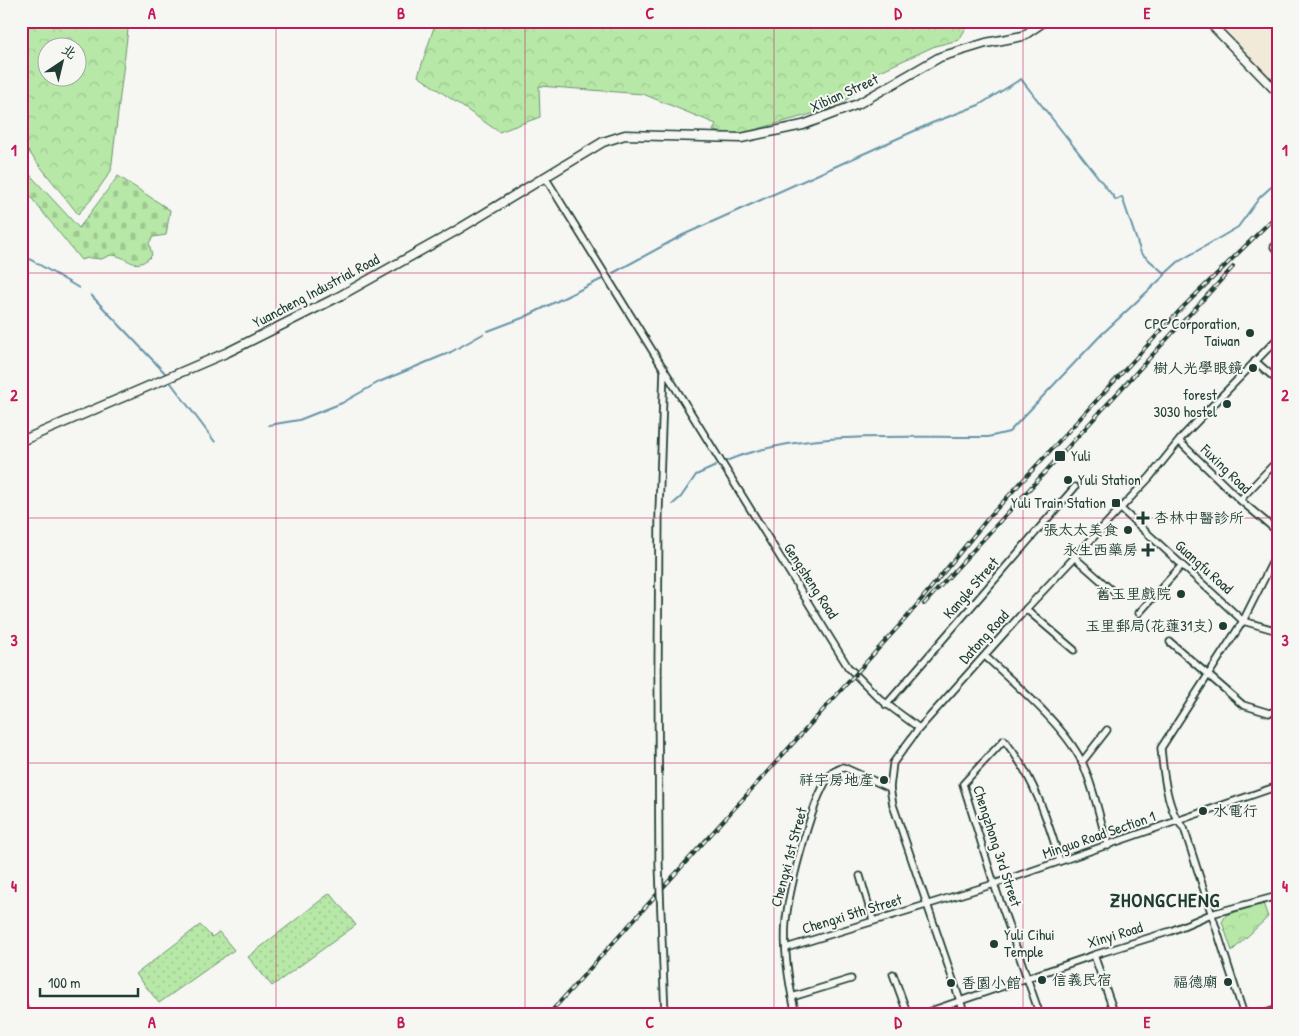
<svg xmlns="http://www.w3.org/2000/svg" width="1299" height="1036" viewBox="0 0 1299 1036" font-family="'Patrick Hand','LXGW WenKai TC',sans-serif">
	<defs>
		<pattern id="grass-dots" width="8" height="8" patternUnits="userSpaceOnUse" patternTransform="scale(1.25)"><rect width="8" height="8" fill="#b7e8a7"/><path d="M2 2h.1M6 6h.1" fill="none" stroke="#9dc890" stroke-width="1.8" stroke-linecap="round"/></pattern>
		<pattern id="forest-crowns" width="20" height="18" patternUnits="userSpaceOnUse" patternTransform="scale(1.25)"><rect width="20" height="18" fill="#b7e8a7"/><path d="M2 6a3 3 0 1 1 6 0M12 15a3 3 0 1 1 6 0" fill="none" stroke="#9dc890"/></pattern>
		<pattern id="cemetery-stones" width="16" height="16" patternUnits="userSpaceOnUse" patternTransform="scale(1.25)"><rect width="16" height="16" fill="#b7e8a7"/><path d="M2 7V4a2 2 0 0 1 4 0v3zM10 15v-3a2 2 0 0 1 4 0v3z" fill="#9dc890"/></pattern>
	</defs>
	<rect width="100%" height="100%" fill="#f6f6f2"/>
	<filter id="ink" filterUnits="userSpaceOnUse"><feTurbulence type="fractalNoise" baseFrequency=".02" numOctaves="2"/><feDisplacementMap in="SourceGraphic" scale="10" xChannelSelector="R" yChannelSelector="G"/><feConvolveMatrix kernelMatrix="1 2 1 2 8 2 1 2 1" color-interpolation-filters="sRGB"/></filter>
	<g filter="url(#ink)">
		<path fill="#f2ead9" d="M1212,21H1278V86L1223,32Z"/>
		<g fill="url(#grass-dots)" stroke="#6b926e">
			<path d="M330,893L356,925L272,986L248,957Z"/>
			<path d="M200,925L212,937L219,932L234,950L159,1003L136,974Z"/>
		</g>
		<g fill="url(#forest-crowns)" stroke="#6b926e" fill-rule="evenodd">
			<path d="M21,21H129L111,171L90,201L78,214L21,142ZM48,48H78V78H48Z"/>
			<path d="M436,21H970L959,40L935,46L876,73L849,98L833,108L736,135L713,131L716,124L643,94L539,86L540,117L499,132L418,76Z"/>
			<path d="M1263,903L1268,917L1232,951L1222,922L1226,915Z"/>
		</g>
		<path fill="url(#cemetery-stones)" stroke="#6b926e" d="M21,165L79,228L118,176L170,210L166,235L153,237L149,243L152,255C134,274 129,256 112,255C108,255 104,259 100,259C92,258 89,257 81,260L21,185Z"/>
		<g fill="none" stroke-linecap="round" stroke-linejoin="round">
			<g stroke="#6695a8" stroke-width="2">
				<path d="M21,254L79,288"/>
				<path d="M613,273L683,235L932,123L979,105L1021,79L1116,200L1122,197L1141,253L1165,274L1178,262L1238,227L1260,197L1278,181"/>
				<path d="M91,295L165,373"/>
				<path d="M488,331L525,317L602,279"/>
				<path d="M171,383L215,442"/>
				<path d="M269,425L299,420L342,403L379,382L451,352L483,334"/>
				<path d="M726,461C805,429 904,438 988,437L1009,432L1101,335L1165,275"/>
				<path d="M673,504L681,497L696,475L716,466"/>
				<path d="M21,995L32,1015"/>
			</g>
			<g stroke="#1f3d34" stroke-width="9">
				<g id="minor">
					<path d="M545,177L848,667L880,699L919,728"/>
					<path d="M1278,242L1274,247L1278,250"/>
					<path d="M1255,361L1278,381"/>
					<path d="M1180,442L1240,500L1278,532"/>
					<path d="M1240,500L1278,460"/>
					<path d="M1120,508L1243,621L1278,631"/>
					<path d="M1074,557L1117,595"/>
					<path d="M1026,609L1074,650"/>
					<path d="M1139,613L1182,565"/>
					<path d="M1170,642L1243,705L1269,713L1278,710"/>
					<path d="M985,656C1015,684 1064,725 1082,762C1094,787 1100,820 1108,846"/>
					<path d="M658,675L659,511L664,368"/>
					<path d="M886,705L1075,487"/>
					<path d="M1082,762L1107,730"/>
					<path d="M860,876L873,920"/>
					<path d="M786,948L994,884L1278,786"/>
					<path d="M1094,955L1115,1015"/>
					<path d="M893,974L908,1015"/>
					<path d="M792,997L851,979"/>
					<path d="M796,1015C789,985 783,951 786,920C789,891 813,791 833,772C835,770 841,769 843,767L890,788"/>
					<path d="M919,1015L1094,955L1171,931L1211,914L1278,896"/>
					<path d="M965,1015L893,805L890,788L893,763L916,732L1026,609L1150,477L1183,436L1278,338"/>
					<path d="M1040,1015L994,884L963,784L1004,740C1033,775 1047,818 1060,861"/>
					<path d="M1244,1015L1184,828C1167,813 1163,770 1161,748L1243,621L1278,551"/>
					<path d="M1260,1015L1278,1009"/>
				</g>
			</g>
			<g stroke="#1f3d34" stroke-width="11">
				<g id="tertiary">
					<path d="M1208,21L1278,93"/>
					<path d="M21,441L228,352L338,297L454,232L603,142L625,135L741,138L803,125L858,104L940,57L986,43L1023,36L1045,21"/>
				</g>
			</g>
			<use href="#minor" stroke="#f6f6f2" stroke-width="5.5"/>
			<use href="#tertiary" stroke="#f6f6f2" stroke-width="8"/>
			<g stroke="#1f3d34" stroke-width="4">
				<g id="rail">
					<path d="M924,604L1233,267"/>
					<path d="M548,1015L907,617L989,517L1181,309L1278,214"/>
				</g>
			</g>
			<use href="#rail" stroke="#f6f6f2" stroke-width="2" stroke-dasharray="5.5" stroke-linecap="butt"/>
			<g stroke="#1f3d34" stroke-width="9" stroke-linecap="butt">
				<path id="minor-bridge" d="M658,675L659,865L665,1015"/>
			</g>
			<use href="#minor-bridge" stroke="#f6f6f2" stroke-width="5.5"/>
		</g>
	</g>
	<path fill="none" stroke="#c2185b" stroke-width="1" stroke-opacity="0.55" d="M276,21V1015M525,21V1015M774,21V1015M1023,21V1015M21,273H1278M21,518H1278M21,763H1278"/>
	<g fill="#1f3d34" stroke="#f6f6f2" stroke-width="2">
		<circle cx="1250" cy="333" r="5"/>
		<circle cx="1253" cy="368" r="5"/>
		<circle cx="1227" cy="404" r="5"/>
		<rect x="1054" y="450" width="12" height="12" rx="2.5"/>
		<circle cx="1068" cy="480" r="5"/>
		<rect x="1111" y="498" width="10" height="10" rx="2.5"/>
		<path d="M1140.5 510.5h5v5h5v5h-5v5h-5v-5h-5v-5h5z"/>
		<circle cx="1128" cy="530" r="5"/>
		<path d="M1145.5 542.5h5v5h5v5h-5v5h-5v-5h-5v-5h5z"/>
		<circle cx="1181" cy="594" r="5"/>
		<circle cx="1223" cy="626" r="5"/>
		<circle cx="884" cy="780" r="5"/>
		<circle cx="1203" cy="811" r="5"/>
		<circle cx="994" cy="944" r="5"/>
		<circle cx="1042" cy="980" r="5"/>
		<circle cx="1228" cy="982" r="5"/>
		<circle cx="951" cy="983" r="5"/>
	</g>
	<g text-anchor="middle" stroke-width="4" stroke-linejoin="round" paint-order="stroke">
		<g font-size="15" fill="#1f3d34" stroke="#f6f6f2">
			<text transform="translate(844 93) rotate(-24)" y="5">Xibian Street</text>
			<text transform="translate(316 291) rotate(-28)" y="5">Yuancheng Industrial Road</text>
			<text transform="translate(1226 469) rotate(44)" y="5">Fuxing Road</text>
			<text transform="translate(1204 567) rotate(42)" y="5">Guangfu Road</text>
			<text transform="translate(811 581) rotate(57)" y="5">Gengsheng Road</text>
			<text transform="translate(971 588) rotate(-49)" y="5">Kangle Street</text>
			<text transform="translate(984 637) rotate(-48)" y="5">Datong Road</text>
			<text transform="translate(1099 835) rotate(-19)" y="5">Minguo Road Section 1</text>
			<text transform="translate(997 846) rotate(72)" y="5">Chengzhong 3rd Street</text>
			<text transform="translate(789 857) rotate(-75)" y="5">Chengxi 1st Street</text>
			<text transform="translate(852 914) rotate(-17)" y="5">Chengxi 5th Street</text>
			<text transform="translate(1115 935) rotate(-17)" y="5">Xinyi Road</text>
		</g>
		<g font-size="15" fill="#1f3d34" stroke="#f6f6f2" text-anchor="end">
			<text x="1240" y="329">CPC Corporation,<tspan x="1240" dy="17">Taiwan</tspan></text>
			<text x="1243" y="373">樹人光學眼鏡</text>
			<text x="1217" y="400">forest<tspan x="1217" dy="17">3030 hostel</tspan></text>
			<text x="1071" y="461" text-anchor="start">Yuli</text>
			<text x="1078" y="485" text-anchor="start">Yuli Station</text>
			<text x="1106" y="508">Yuli Train Station</text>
			<text x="1154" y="523" text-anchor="start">杏林中醫診所</text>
			<text x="1118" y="535">張太太美食</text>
			<text x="1138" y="555">永生西藥房</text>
			<text x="1171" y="599">舊玉里戲院</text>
			<text x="1213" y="631">玉里郵局(花蓮31支)</text>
			<text x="874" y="785">祥宇房地產</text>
			<text x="1213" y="816" text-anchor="start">水電行</text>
			<text x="1004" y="940" text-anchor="start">Yuli Cihui<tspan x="1004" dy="17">Temple</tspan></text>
			<text x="1052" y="985" text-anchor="start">信義民宿</text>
			<text x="1218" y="987">福德廟</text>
			<text x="961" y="988" text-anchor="start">香園小館</text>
		</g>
		<g font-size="20" font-weight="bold" letter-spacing="1" fill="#1f3d34" stroke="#f6f6f2">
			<text x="1165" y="907">ZHONGCHENG</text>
		</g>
	</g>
	<rect width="1299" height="1036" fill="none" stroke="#f6f6f2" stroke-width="55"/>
	<g transform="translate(62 62) rotate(35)"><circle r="24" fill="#f6f6f2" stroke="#a0aca6"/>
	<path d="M0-4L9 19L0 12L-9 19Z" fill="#1f3d34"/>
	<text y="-8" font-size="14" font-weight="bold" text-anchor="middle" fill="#1f3d34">北</text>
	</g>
	<path d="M40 988v8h98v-8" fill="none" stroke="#1f3d34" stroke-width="2.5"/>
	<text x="48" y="988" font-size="15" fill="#1f3d34" stroke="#f6f6f2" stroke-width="4" paint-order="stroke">100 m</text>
	<rect x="28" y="28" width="1244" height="980" fill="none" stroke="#c2185b" stroke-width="2"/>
	<g font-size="16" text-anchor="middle" font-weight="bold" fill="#c2185b">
		<text x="152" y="19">A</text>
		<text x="401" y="19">B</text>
		<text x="650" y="19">C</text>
		<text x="898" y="19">D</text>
		<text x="1147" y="19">E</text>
		<text x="14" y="156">1</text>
		<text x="1285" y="156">1</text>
		<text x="14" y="401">2</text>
		<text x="1285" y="401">2</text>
		<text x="14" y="646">3</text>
		<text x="1285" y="646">3</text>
		<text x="14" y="892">4</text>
		<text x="1285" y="892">4</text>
		<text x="152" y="1028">A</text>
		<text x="401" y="1028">B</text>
		<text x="650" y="1028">C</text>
		<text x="898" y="1028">D</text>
		<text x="1147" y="1028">E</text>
	</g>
</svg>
